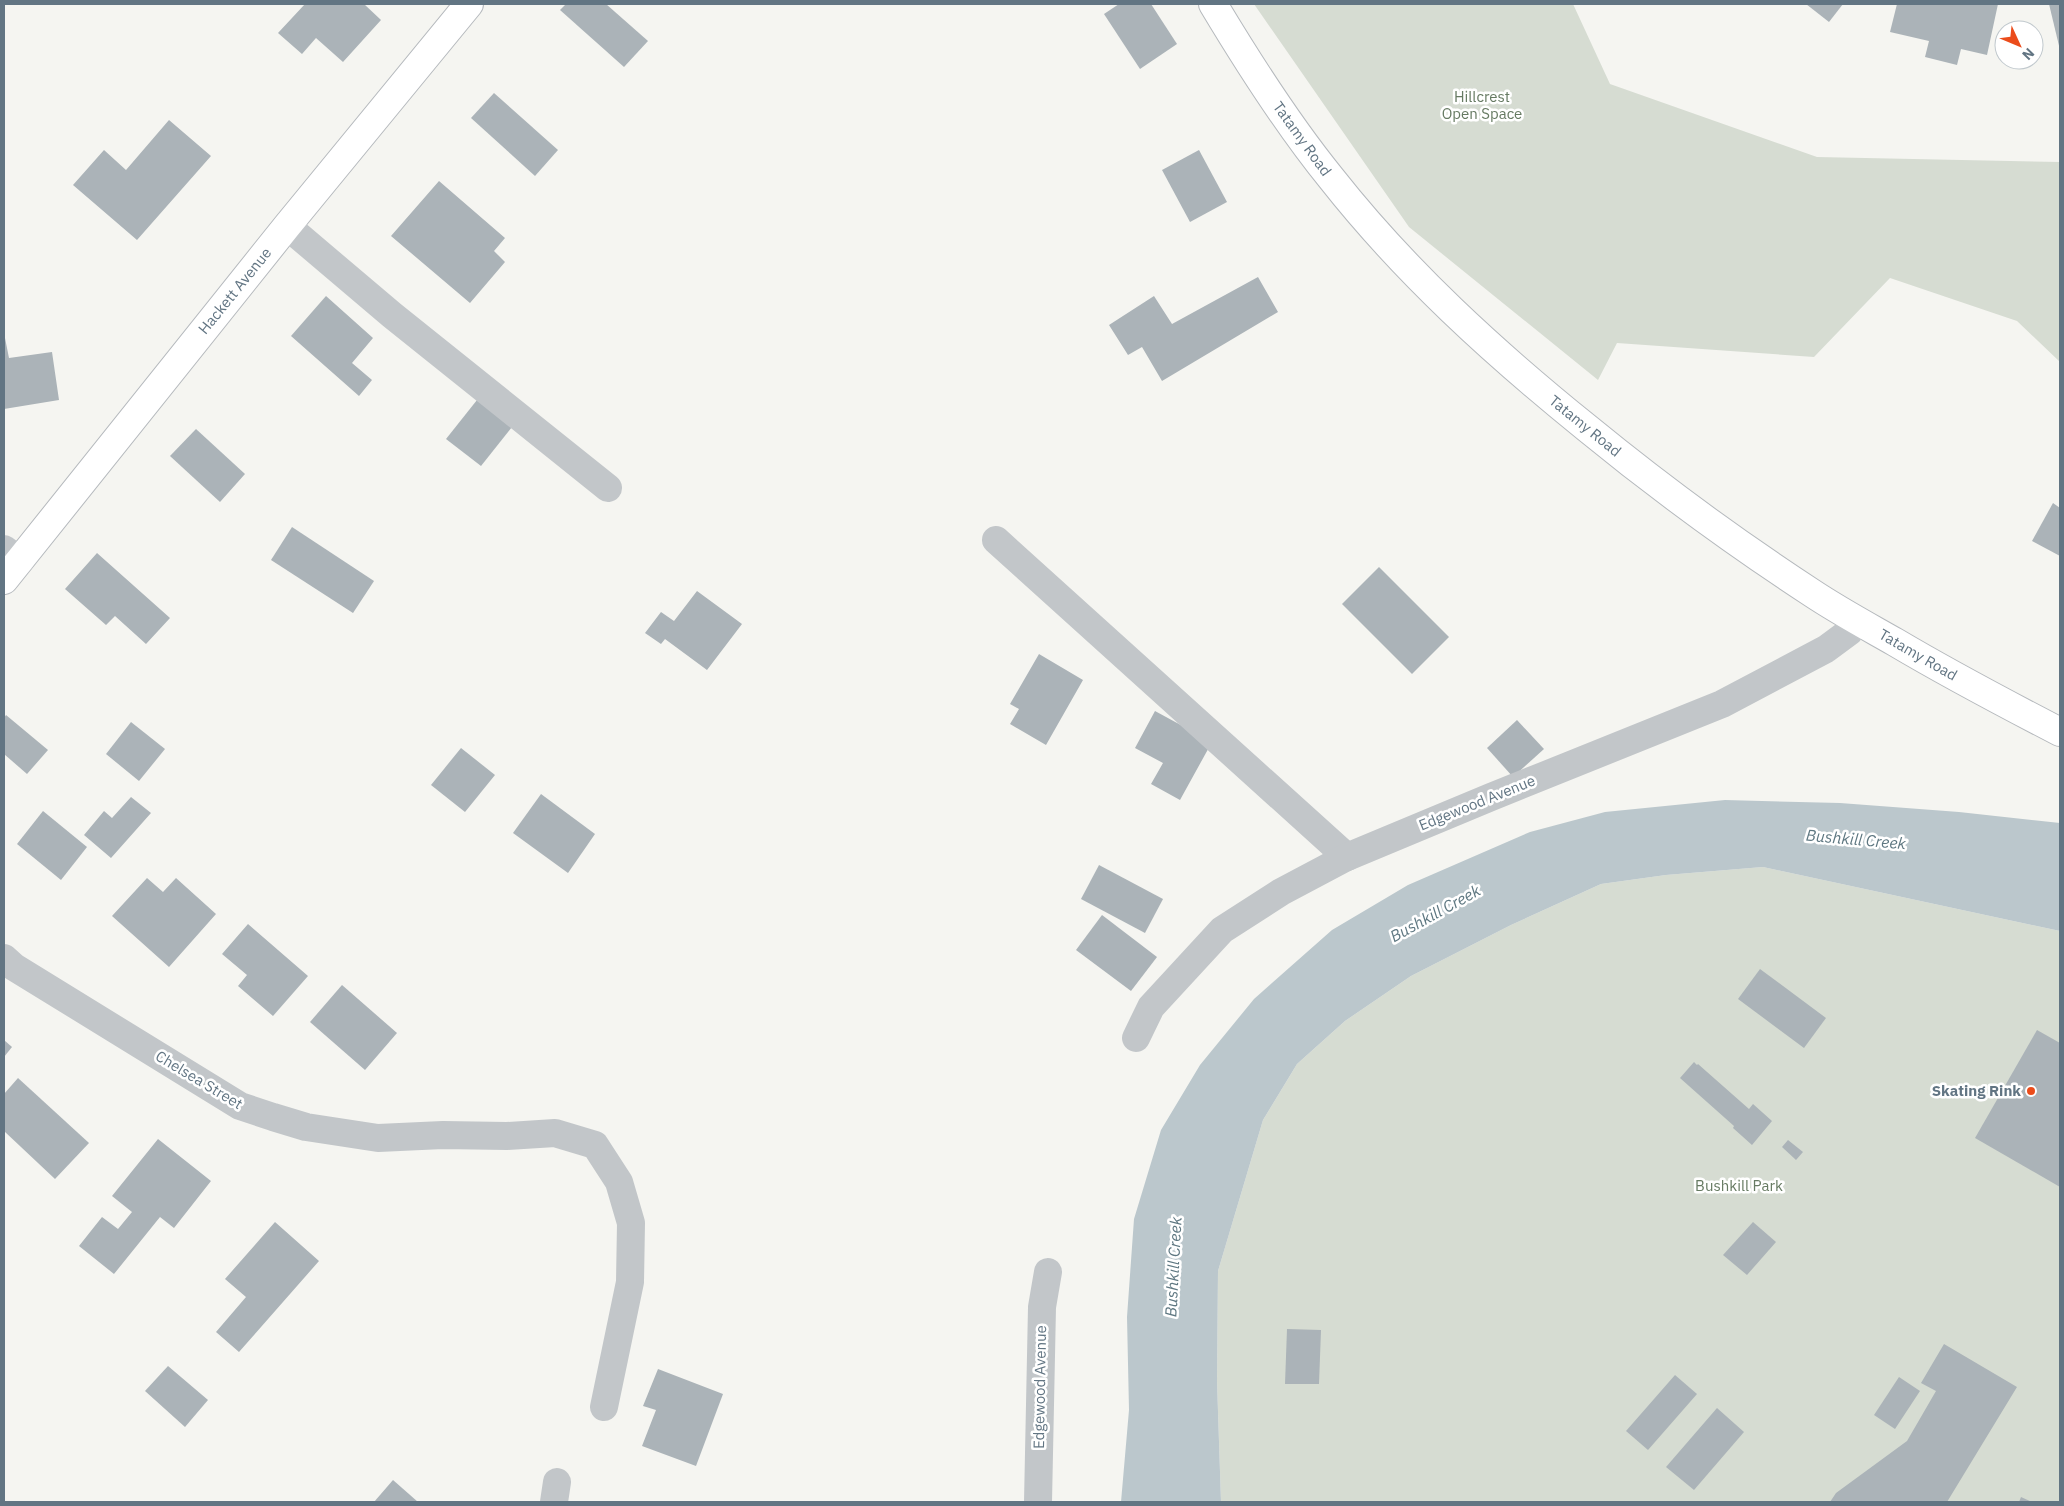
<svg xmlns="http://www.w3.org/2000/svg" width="2064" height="1506" viewBox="0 0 2064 1506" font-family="'IBM Plex Sans',sans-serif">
	<rect width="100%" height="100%" fill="#f5f5f1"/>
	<g fill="#d6dcd2">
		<path d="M1254,4H1573L1610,84L1817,157L2060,162V362L2017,321L1890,278L1814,357L1617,343L1598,380L1409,227Z"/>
		<path d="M1763,867L2060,931V1502H1221L1217,1381L1218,1271L1263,1120L1297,1064L1345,1021L1411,976L1511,925L1601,884L1666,875Z"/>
	</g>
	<path fill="#bbc7cc" d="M1725,800L1840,803L1959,812L2060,823V931L1763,867L1666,875L1601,884L1511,925L1411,976L1345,1021L1297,1064L1263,1120L1218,1271L1217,1381L1221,1502H1121L1129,1410L1127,1317L1134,1219L1161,1130L1200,1065L1254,999L1332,930L1408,885L1530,832L1605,812Z"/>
	<g fill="#abb3b8">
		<path d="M305,4H364L381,20L343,62L316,38L302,54L278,33Z"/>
		<path d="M566,4H606L648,41L624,67L560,10Z"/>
		<path d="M1119,4H1151L1177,44L1140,69L1104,14Z"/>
		<path d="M1806,4H1843L1829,22Z"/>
		<path d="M1897,4H1998L1987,55L1961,49L1957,65L1925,57L1929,41L1890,32Z"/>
		<path d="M2049,4H2060V50Z"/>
		<path d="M494,93L558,150L535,176L471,118Z"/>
		<path d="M169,120L211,156L137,240L73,185L104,150L126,170Z"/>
		<path d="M1199,150L1227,202L1190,222L1162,170Z"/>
		<path d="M439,181L505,238L494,251L505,262L470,303L391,236Z"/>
		<path d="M1258,277L1278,312L1162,381L1142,347L1128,355L1109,325L1154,296L1172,324Z"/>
		<path d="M326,296L373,338L352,363L372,380L359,396L291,336Z"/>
		<path d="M4,333L9,358L52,352L59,400L4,409Z"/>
		<path d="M477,400L512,427L481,466L446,439Z"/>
		<path d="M196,429L245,474L220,502L170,456Z"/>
		<path d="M2053,503L2060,508V556L2032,541Z"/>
		<path d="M292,527L374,581L353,613L271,560Z"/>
		<path d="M97,553L170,618L146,644L115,616L106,625L65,589Z"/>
		<path d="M1379,567L1449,637L1412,674L1342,604Z"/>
		<path d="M697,591L742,624L707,670L665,639L661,644L645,633L661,612L674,621Z"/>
		<path d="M1039,654L1083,680L1046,745L1010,724L1019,709L1010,704Z"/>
		<path d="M1155,711L1212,742L1180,800L1151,784L1163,763L1135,748Z"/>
		<path d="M6,715L48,750L27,774L4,754V718Z"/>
		<path d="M1517,720L1544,749L1513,777L1487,748Z"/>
		<path d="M131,722L165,749L139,781L106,754Z"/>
		<path d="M461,748L495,775L465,812L431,785Z"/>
		<path d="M541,794L595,834L568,873L513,833Z"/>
		<path d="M131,797L151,813L111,858L84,835L104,811L112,818Z"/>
		<path d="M43,811L87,847L61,880L17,844Z"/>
		<path d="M1099,865L1163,899L1145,933L1081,899Z"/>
		<path d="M147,878L163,892L176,878L216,914L169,967L112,916Z"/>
		<path d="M1102,915L1157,957L1131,991L1076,950Z"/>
		<path d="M248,924L308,976L273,1016L238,986L247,975L222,954Z"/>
		<path d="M1760,969L1826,1018L1804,1048L1738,999Z"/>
		<path d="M342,985L397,1033L365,1070L310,1022Z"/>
		<path d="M2037,1030L2060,1043V1187L1975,1138Z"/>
		<path d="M4,1040L12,1047L4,1057Z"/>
		<path d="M1694,1062L1697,1065L1698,1064L1749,1109L1753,1104L1772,1121L1752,1145L1733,1128L1734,1126L1680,1078Z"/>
		<path d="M18,1078L89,1143L55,1179L4,1131V1094Z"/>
		<path d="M158,1139L211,1181L174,1228L160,1217L114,1274L79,1246L102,1217L118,1229L132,1212L112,1196Z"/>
		<path d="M1788,1140L1803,1152L1796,1160L1782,1147Z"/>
		<path d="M275,1222L319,1261L239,1352L216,1332L246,1297L225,1279Z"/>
		<path d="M1753,1222L1776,1242L1747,1275L1723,1255Z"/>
		<path d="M1287,1329L1321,1330L1319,1384H1285Z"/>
		<path d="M1944,1344L2017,1387L1947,1502H1830L1836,1493L1907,1441L1936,1391L1921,1383Z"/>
		<path d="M168,1366L208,1400L185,1427L145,1391Z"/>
		<path d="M658,1369L723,1394L696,1466L642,1446L656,1410L643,1406Z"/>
		<path d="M1675,1375L1697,1394L1648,1450L1626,1431Z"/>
		<path d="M1899,1377L1920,1391L1895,1429L1874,1415Z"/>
		<path d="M1717,1408L1744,1432L1694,1490L1666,1467Z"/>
		<path d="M393,1480L418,1502H374Z"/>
		<path d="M2021,1497L2032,1502H2019Z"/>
	</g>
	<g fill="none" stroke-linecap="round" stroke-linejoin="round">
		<g stroke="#b5b9bd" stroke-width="30">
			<g id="major">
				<path d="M1213,4C1249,64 1287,124 1331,178C1405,272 1494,353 1587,428C1659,487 1734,542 1812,593C1839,611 1867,626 1895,642C1949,674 2004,703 2060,732"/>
				<path d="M4,580L287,226L469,4"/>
			</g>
		</g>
		<g stroke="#c2c6c9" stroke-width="28">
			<path d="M287,226L392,315L608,488"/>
			<path d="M996,540L1347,857"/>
			<path d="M4,549L20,561"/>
			<path d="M4,958L14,967L240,1106L273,1117L306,1127L378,1138L443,1135L507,1136L555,1133L595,1145L619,1182L631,1223L630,1282L604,1407"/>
			<path d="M1136,1038L1151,1007L1222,930L1281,892L1347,857L1491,797L1722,704L1826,649L1849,632L1852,618"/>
			<path d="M554,1502L557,1482"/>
			<path d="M1038,1502L1042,1307L1048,1272"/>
		</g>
		<use href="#major" stroke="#fff" stroke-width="28"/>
	</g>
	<circle fill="#eb4c1b" stroke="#fff" stroke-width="2" cx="2031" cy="1091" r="5"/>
	<g text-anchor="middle" stroke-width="5" stroke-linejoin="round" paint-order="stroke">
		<g font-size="15" fill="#667a62" stroke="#fff">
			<text x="1482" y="102">Hillcrest<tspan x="1482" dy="17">Open Space</tspan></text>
			<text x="1739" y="1191">Bushkill Park</text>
		</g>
		<g font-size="15" fill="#627583" stroke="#fff">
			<text transform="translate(1302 139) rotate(54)" y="5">Tatamy Road</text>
			<text transform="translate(235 291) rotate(-51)" y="5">Hackett Avenue</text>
			<text transform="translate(1585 426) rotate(39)" y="5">Tatamy Road</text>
			<text transform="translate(1918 655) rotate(30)" y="5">Tatamy Road</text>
			<text transform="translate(1477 803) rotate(-22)" y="5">Edgewood Avenue</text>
			<text transform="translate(199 1080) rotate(31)" y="5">Chelsea Street</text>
			<text transform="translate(1040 1387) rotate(-89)" y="5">Edgewood Avenue</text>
		</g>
		<g font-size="15" font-weight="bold" fill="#627583" stroke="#fff" text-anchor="end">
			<text x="2021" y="1096">Skating Rink</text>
		</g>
		<g font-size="16" font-style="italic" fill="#5e7781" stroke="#fff">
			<text transform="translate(1856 839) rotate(5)" y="6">Bushkill Creek</text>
			<text transform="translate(1435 913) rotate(-29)" y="6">Bushkill Creek</text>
			<text transform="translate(1173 1267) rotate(-87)" y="6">Bushkill Creek</text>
		</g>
	</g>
	<rect width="2064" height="1506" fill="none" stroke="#627583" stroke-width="10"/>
	<g transform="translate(2019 45) rotate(134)"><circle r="24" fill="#ffffff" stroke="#c0c8cd"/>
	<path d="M0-4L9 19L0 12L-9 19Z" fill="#eb4c1b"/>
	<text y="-8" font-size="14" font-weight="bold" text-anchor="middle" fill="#627583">N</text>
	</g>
</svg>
